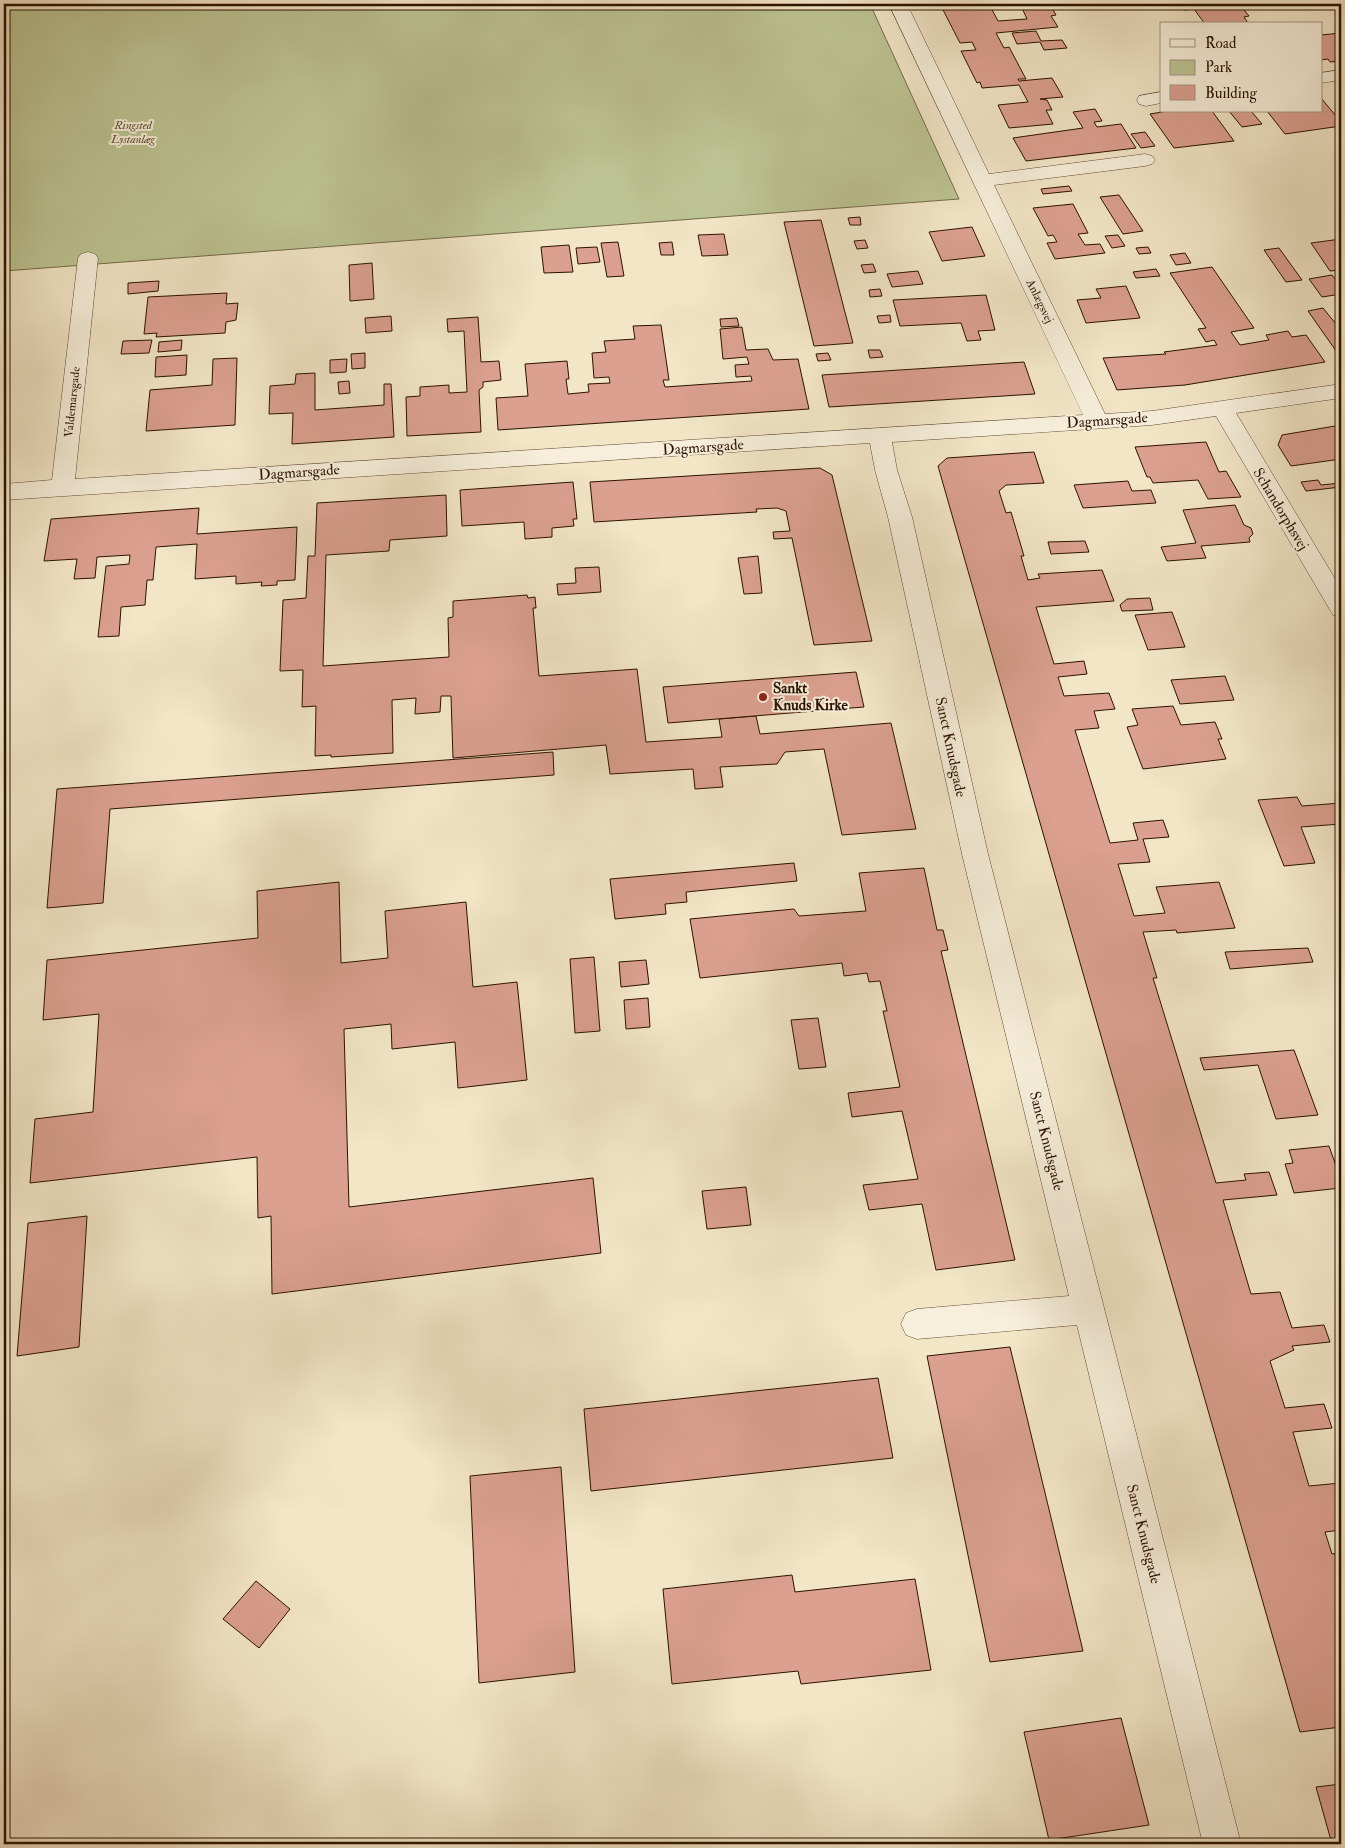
<svg xmlns="http://www.w3.org/2000/svg" width="1345" height="1848" viewBox="0 0 1345 1848" font-family="'IM FELL Double Pica',serif">
	<rect width="100%" height="100%" fill="#f2e6c7"/>
	<filter id="stains"><feTurbulence type="fractalNoise" baseFrequency=".004" numOctaves="4"/><feColorMatrix values="0 0 0 0 .2 0 0 0 0 .09 0 0 0 0 .02 0 0 0 .5 -.17"/></filter>
	<radialGradient id="worn" r=".72"><stop offset=".6" stop-color="#630" stop-opacity="0"/><stop offset="1" stop-color="#630" stop-opacity=".3"/></radialGradient>
	<path fill="#bdc493" stroke="#746b4a" d="M4,4H870L959,199L4,271Z"/>
	<g fill="#dba090" stroke="#2c1200">
		<path d="M940,4H989L998,21L1027,19L1022,8L1045,6L1047,8H1052L1056,15L1051,16L1058,27L996,33L1004,48L1009,47L1026,79H1018L1019,81L1052,78L1063,97L1040,99L1047,100L1052,110H1046L1053,124L1009,128L998,105L1028,102L1019,85L982,88L980,82L977,83L961,51L976,50L972,42L960,43Z"/>
		<path d="M1180,4L1241,6L1249,16L1244,17L1248,23L1254,24H1205L1194,9L1184,10Z"/>
		<path d="M1036,31L1041,41L1062,40L1067,48L1044,50L1040,42L1017,44L1012,33Z"/>
		<path d="M1341,33V61L1330,62L1328,59L1321,60V35Z"/>
		<path d="M1321,98L1341,122V126L1285,134L1267,111H1321Z"/>
		<path d="M1095,109L1102,121L1094,122L1097,127L1121,124L1136,148L1026,161L1013,138L1083,128L1073,112Z"/>
		<path d="M1168,111H1212L1234,141L1174,148L1150,114Z"/>
		<path d="M1229,111H1251L1262,124L1242,127Z"/>
		<path d="M1145,132L1155,146L1141,148L1131,134Z"/>
		<path d="M1069,186L1072,191L1043,194L1041,189Z"/>
		<path d="M1119,195L1143,231L1123,234L1100,197Z"/>
		<path d="M1073,204L1088,233L1078,234L1085,245L1100,244L1105,253L1055,259L1047,243L1057,242L1053,235L1048,236L1033,208Z"/>
		<path d="M860,217L861,225H850L848,218Z"/>
		<path d="M821,220L853,343L814,346L784,222Z"/>
		<path d="M972,227L985,256L942,261L929,232Z"/>
		<path d="M724,234L728,255L702,256L698,235Z"/>
		<path d="M1118,235L1125,246L1112,248L1105,236Z"/>
		<path d="M1341,239V270L1330,271L1311,243Z"/>
		<path d="M865,240L868,248L857,249L854,241Z"/>
		<path d="M618,242L624,276L607,277L601,243Z"/>
		<path d="M672,242L674,255H661L659,243Z"/>
		<path d="M569,245L573,272L544,273L541,247Z"/>
		<path d="M597,247L600,262L578,264L576,248Z"/>
		<path d="M1148,247L1151,253L1139,254L1136,248Z"/>
		<path d="M1279,248L1302,280L1286,282L1264,250Z"/>
		<path d="M1185,253L1191,263L1176,265L1170,255Z"/>
		<path d="M372,263L374,299L350,301L349,265Z"/>
		<path d="M873,264L876,272L864,273L861,265Z"/>
		<path d="M1212,267L1254,328L1231,332L1240,345L1269,340L1266,335L1288,331L1292,337L1306,335L1325,362L1185,385L1117,390L1103,358L1166,354L1164,352L1217,345L1214,340L1206,342L1198,329L1206,328L1170,273Z"/>
		<path d="M1156,269L1160,276L1136,278L1133,272Z"/>
		<path d="M918,271L923,284L892,287L887,274Z"/>
		<path d="M1332,275L1341,287V294L1322,297L1309,279Z"/>
		<path d="M159,281L158,291L128,294V283Z"/>
		<path d="M1126,286L1140,318L1086,323L1077,300L1101,298L1096,289Z"/>
		<path d="M880,289L882,296L870,297L869,290Z"/>
		<path d="M227,293L226,304L238,303L236,320L226,322L225,333L156,337L157,333L144,334L148,297Z"/>
		<path d="M986,295L995,330L978,331L981,340L967,341L961,323L900,326L893,300Z"/>
		<path d="M1323,308L1336,324L1341,326V358L1308,311Z"/>
		<path d="M9,309L4,340V310Z"/>
		<path d="M890,315L891,322L879,323L877,316Z"/>
		<path d="M391,316L392,331L366,333L365,318Z"/>
		<path d="M478,317L481,362L499,361L501,380L483,382V387L479,390L481,432L407,436L406,397L420,396V387L449,385V393L467,392L464,331L448,332L447,319Z"/>
		<path d="M737,318L739,326L721,327L720,319Z"/>
		<path d="M661,325L669,380H663L665,387L752,381L751,376L736,377L735,365L749,364L747,357L723,359L720,329L742,327L746,350L768,349L773,360L798,359L809,409L498,430L496,398L528,396L525,364L567,361L569,379H566L568,394L589,392L588,384L610,383L609,377L594,378L592,353L606,352L604,341L635,339L633,326Z"/>
		<path d="M152,340L149,353L121,354L123,341Z"/>
		<path d="M182,340L181,350L158,352L159,342Z"/>
		<path d="M868,350H880L883,357L870,358Z"/>
		<path d="M365,353V368L352,369L351,354Z"/>
		<path d="M828,353L831,360L818,361L816,354Z"/>
		<path d="M187,355L186,375L155,377L156,357Z"/>
		<path d="M237,358L235,425L146,431L150,390L212,385L213,359Z"/>
		<path d="M347,359L346,372L330,373V360Z"/>
		<path d="M1024,362L1035,394L829,407L822,375Z"/>
		<path d="M315,373V410L384,405V384H391L394,437L292,444L293,413L269,414L270,386L295,384L296,374Z"/>
		<path d="M349,381L350,393L339,394L338,382Z"/>
		<path d="M1341,425V459L1291,466L1278,445L1282,435Z"/>
		<path d="M1206,442L1219,472L1226,471L1241,497L1208,499L1198,480L1153,483L1150,477H1147L1135,447Z"/>
		<path d="M1034,452L1044,483L1006,485L999,491L1006,513L1011,512L1024,556H1021L1028,580L1040,578L1038,574L1102,570L1114,601L1036,607L1054,664L1084,661L1087,674L1058,677L1064,696L1109,693L1115,709L1094,711L1099,728L1075,730L1110,843L1138,840L1133,823L1163,820L1169,837L1143,839L1150,862L1118,864L1134,916L1165,913L1156,887L1219,882L1235,928L1177,933L1176,930L1143,932L1157,978H1153L1216,1183L1246,1180L1244,1174L1269,1172L1277,1195L1223,1200L1251,1294L1280,1292L1292,1328L1324,1325L1330,1342L1292,1346L1294,1350L1270,1361L1285,1408L1324,1404L1332,1428L1293,1432L1309,1486L1341,1483V1530L1325,1532L1332,1554L1341,1553V1727L1300,1732L938,466L947,458Z"/>
		<path d="M820,468L832,475L872,641L814,645L792,538L774,539L773,532L790,531L786,511L777,508L756,509L757,512L594,522L590,482Z"/>
		<path d="M1318,480L1321,485L1341,483V487L1306,491L1301,482Z"/>
		<path d="M1128,481L1132,491L1151,490L1156,503L1083,508L1074,485Z"/>
		<path d="M573,482L577,519H573L574,526L552,528V537L525,539L524,522L462,526L460,490Z"/>
		<path d="M446,495L447,536L390,540L389,551L326,555L323,666L449,657L448,618L453,617V601L527,595L528,598L535,597L536,608H533L539,676L637,669L646,742L722,737L719,719L756,716L760,734L891,723L916,829L842,835L824,749L785,752L777,764L720,767L723,787L695,789L693,769L610,774L606,745L453,758L451,696H441L440,712L415,714L416,698L392,700L393,753L331,757V755L315,756L316,706L302,707L303,670L280,671L283,600L306,598L308,556H315L317,503Z"/>
		<path d="M1235,505L1244,525L1251,528L1253,534L1249,538L1250,542L1201,546L1206,558L1167,561L1161,547L1196,543L1183,510Z"/>
		<path d="M199,508L197,534L297,527L295,580L277,581V585L261,586L262,582L236,584V576L195,579L197,544L156,547L153,580H147L145,605L121,607L119,636L98,637L106,566L129,564L130,555L97,557L95,578L74,579L77,559L44,561L51,519Z"/>
		<path d="M1085,541L1089,552L1051,554L1048,542Z"/>
		<path d="M758,556L762,593L744,594L738,558Z"/>
		<path d="M599,567L601,592L558,595L557,584L576,583L575,568Z"/>
		<path d="M1150,598L1153,610L1122,611L1120,605L1127,599Z"/>
		<path d="M1172,612L1185,647L1148,650L1135,615Z"/>
		<path d="M856,672L864,707L668,723L663,687Z"/>
		<path d="M1225,676L1234,700L1180,704L1171,680Z"/>
		<path d="M1173,706L1181,725L1215,722L1222,739H1218L1226,759L1143,769L1127,727L1138,725L1132,709Z"/>
		<path d="M553,752L554,775L110,809L103,903L47,908L57,789Z"/>
		<path d="M1297,797L1302,806L1341,803V824L1301,827L1315,863L1284,866L1258,800Z"/>
		<path d="M794,863L797,881L686,892L687,902L665,904L666,914L615,919L610,879Z"/>
		<path d="M924,868L937,930H943L948,950L941,951L1015,1260L936,1270L922,1204L869,1210L863,1185L918,1179L902,1111L852,1117L848,1093L900,1087L883,1011H887L880,981L869,982L867,973L844,976L842,963L700,978L690,919L794,909L799,916L866,911L859,873Z"/>
		<path d="M339,882L341,963L388,958L385,911L466,902L473,987L517,982L527,1080L458,1088L455,1042L392,1049L391,1024L344,1029L349,1207L593,1178L601,1253L272,1294L271,1216L258,1218L257,1157L30,1183L35,1119L93,1112L99,1014L43,1020L47,960L258,938L257,891Z"/>
		<path d="M1308,948L1313,962L1230,969L1225,952Z"/>
		<path d="M594,957L600,1031L575,1033L570,959Z"/>
		<path d="M646,960L649,984L621,987L619,962Z"/>
		<path d="M648,998L650,1027L626,1029L624,1000Z"/>
		<path d="M818,1018L826,1067L799,1069L791,1020Z"/>
		<path d="M1294,1050L1318,1115L1276,1119L1258,1065L1204,1070L1200,1058Z"/>
		<path d="M1329,1146L1341,1180V1188L1294,1193L1285,1164L1293,1163L1289,1150Z"/>
		<path d="M746,1187L751,1225L707,1229L702,1191Z"/>
		<path d="M87,1216L79,1347L17,1356L28,1223Z"/>
		<path d="M1010,1347L1083,1651L990,1662L927,1356Z"/>
		<path d="M878,1378L893,1458L591,1491L584,1409Z"/>
		<path d="M561,1467L575,1672L479,1683L470,1476Z"/>
		<path d="M792,1575L795,1592L915,1579L931,1670L801,1684L798,1671L672,1684L663,1589Z"/>
		<path d="M256,1581L290,1609L259,1648L223,1619Z"/>
		<path d="M1121,1718L1149,1825L1049,1840L1024,1732Z"/>
		<path d="M1341,1784V1844H1332L1316,1787Z"/>
	</g>
	<g fill="none" stroke-linecap="round" stroke-linejoin="round">
		<g stroke="#5e4732" stroke-width="1">
			<g id="minor">
				<path d="M889,4H907L989,174L1145,154L1152,156L1155,160L1152,164L1145,166L994,185L1105,414L1152,411L1341,384V398L1236,413L1341,589V617L1333,615L1216,416L1152,425L892,442L897,470L912,517L988,854L1241,1844H1203L1077,1325L917,1339L906,1335L901,1324L906,1313L917,1309L1069,1296L962,854L888,517L875,470L870,443L4,500V484L52,480L78,258L81,254L88,252L95,254L98,258L75,479L1083,415Z"/>
				<path d="M1341,70V80L1321,83V73Z"/>
				<path d="M1161,92V103L1146,106L1139,104L1137,100L1139,96Z"/>
			</g>
		</g>
		<use href="#minor" fill="#f7efdb" fill-rule="evenodd"/>
	</g>
	<circle fill="#8f2418" stroke="#f7efdb" stroke-width="2" cx="763" cy="697" r="5"/>
	<g text-anchor="middle" stroke-width="4" stroke-linejoin="round" paint-order="stroke">
		<g font-size="12" font-style="italic" fill="#5f5033" stroke="#f7efdb">
			<text x="133" y="129">Ringsted<tspan x="133" dy="14">Lystanlæg</tspan></text>
		</g>
		<g font-size="12" fill="#2c1200" stroke="#f7efdb">
			<text transform="translate(1040 301) rotate(64)" y="4">Anlægsvej</text>
			<text transform="translate(72 402) rotate(-84)" y="4">Valdemarsgade</text>
		</g>
		<g font-size="15" fill="#2c1200" stroke="#f7efdb">
			<text transform="translate(1107 420) rotate(-4)" y="5">Dagmarsgade</text>
			<text transform="translate(703 447) rotate(-4)" y="5">Dagmarsgade</text>
			<text transform="translate(299 472) rotate(-4)" y="5">Dagmarsgade</text>
			<text transform="translate(1281 509) rotate(59)" y="5">Schandorphsvej</text>
			<text transform="translate(951 747) rotate(78)" y="5">Sanct Knudsgade</text>
			<text transform="translate(1047 1141) rotate(76)" y="5">Sanct Knudsgade</text>
			<text transform="translate(1144 1534) rotate(76)" y="5">Sanct Knudsgade</text>
		</g>
		<g font-size="15" font-weight="bold" fill="#2c1200" stroke="#f7efdb" text-anchor="start">
			<text x="773" y="693">Sankt<tspan x="773" dy="17">Knuds Kirke</tspan></text>
		</g>
	</g>
	<rect width="1345" height="1848" fill="none" stroke="#f2e6c7" stroke-width="20"/>
	<rect x="5" y="5" width="1335" height="1838" fill="none" stroke="#2c1200" stroke-width="2.5"/>
	<rect x="10" y="10" width="1325" height="1828" fill="none" stroke="#2c1200"/>
	<rect x="1160" y="22" width="162" height="90" fill="#f7efdb" stroke="#a69783"/>
	<rect x="1170" y="39" width="25" height="8" fill="#f7efdb" stroke="#a69783"/>
	<text x="1205" y="48" font-size="15" fill="#2c1200">Road</text>
	<rect x="1170" y="60" width="25" height="15" fill="#bdc493" stroke="#a69783"/>
	<text x="1205" y="72" font-size="15" fill="#2c1200">Park</text>
	<rect x="1170" y="85" width="25" height="15" fill="#dba090" stroke="#a69783"/>
	<text x="1205" y="98" font-size="15" fill="#2c1200">Building</text>
	<rect width="100%" height="100%" filter="url(#stains)"/>
	<rect width="100%" height="100%" fill="url(#worn)"/>
</svg>
